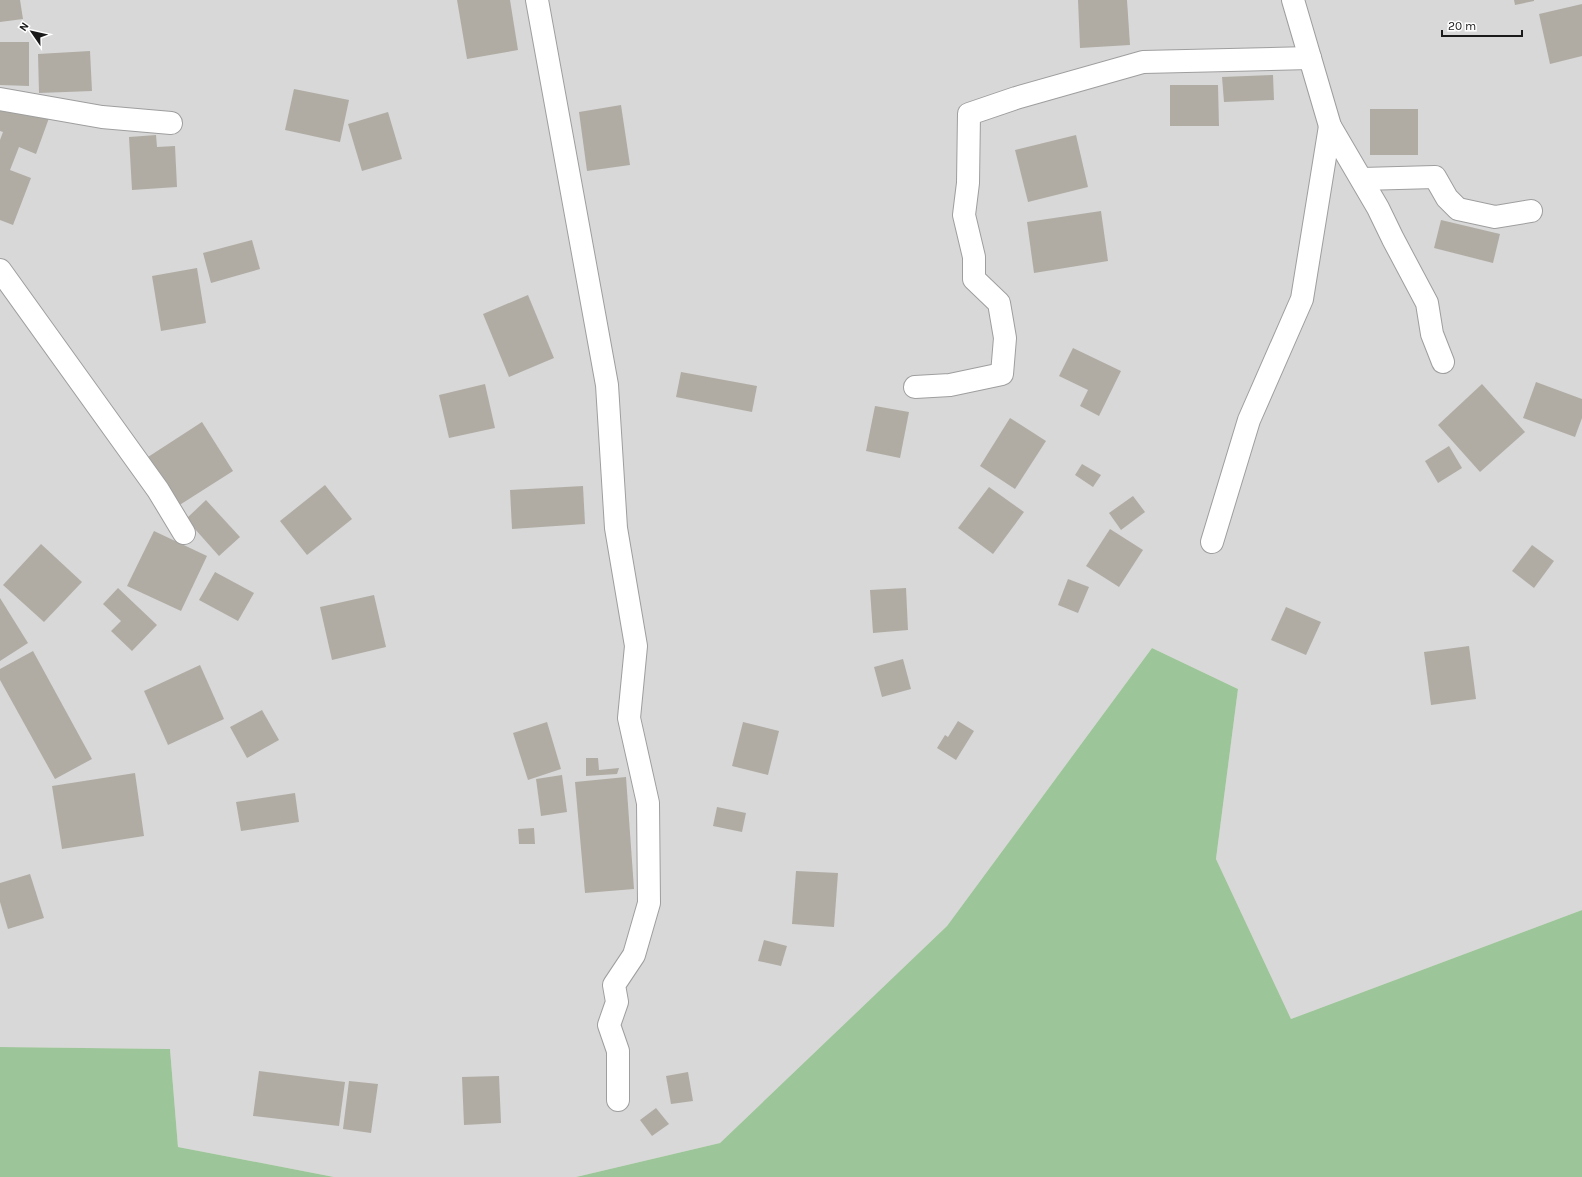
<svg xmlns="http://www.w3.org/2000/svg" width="1582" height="1177" viewBox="0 0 1582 1177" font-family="Karla,sans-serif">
	<rect width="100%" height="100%" fill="#ebeae1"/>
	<path fill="#d8d8d8" d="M0,0H1582V910L1291,1019L1216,859L1238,689L1152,648L947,926L720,1143L576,1177H334L178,1147L170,1049L0,1047Z"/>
	<g fill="#9dc59a">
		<path d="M1152,648L1238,689L1216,859L1291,1019L1582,910V1177H576L720,1143L947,926Z"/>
		<path d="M0,1047L170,1049L178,1147L334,1177H0Z"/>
	</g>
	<g fill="#b0aca4">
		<path d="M0,0H20L23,19L0,22Z"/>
		<path d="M457,0H510L518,50L467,59Z"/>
		<path d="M1078,0H1127L1130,45L1080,48Z"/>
		<path d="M1514,0H1534V1L1515,5Z"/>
		<path d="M1582,4V56L1550,64L1539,14Z"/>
		<path d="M0,42H29V86L0,85Z"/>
		<path d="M90,51L92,91L39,93L38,54Z"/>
		<path d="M1273,75L1274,100L1224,102L1222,77Z"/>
		<path d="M1170,85H1218L1219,126H1170Z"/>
		<path d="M294,89L349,100L340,142L285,130Z"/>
		<path d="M621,105L630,165L587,171L579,112Z"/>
		<path d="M0,107L49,118L36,154L19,147L10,170L31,178L13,225L0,220V140L3,132L0,131Z"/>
		<rect x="1370" y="109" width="48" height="46"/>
		<path d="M388,112L402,159L362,171L348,124Z"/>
		<path d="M156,135L157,147L175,146L177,187L132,190L129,137Z"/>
		<path d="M1076,135L1088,187L1028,202L1015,150Z"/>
		<path d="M1101,211L1108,261L1034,273L1027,222Z"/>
		<path d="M1441,220L1500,234L1493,263L1434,248Z"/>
		<path d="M252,240L260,269L211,283L203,253Z"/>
		<path d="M197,268L206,323L161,331L152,276Z"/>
		<path d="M528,295L554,358L509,377L483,314Z"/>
		<path d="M1073,348L1121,371L1099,416L1080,406L1088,390L1059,376Z"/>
		<path d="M681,372L757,386L752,412L676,397Z"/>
		<path d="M1536,382L1582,399V418L1575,437L1523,418Z"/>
		<path d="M485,384L495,428L449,438L439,395Z"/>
		<path d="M1482,384L1525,432L1480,472L1438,425Z"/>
		<path d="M875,406L909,412L900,458L866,451Z"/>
		<path d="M1010,418L1046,441L1015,489L980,466Z"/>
		<path d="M202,422L233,471L178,506L148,457Z"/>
		<path d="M1449,446L1462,468L1438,483L1425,461Z"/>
		<path d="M1082,464L1101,475L1093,487L1075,475Z"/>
		<path d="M325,485L352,519L307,555L280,521Z"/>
		<path d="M583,486L585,524L512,529L510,490Z"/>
		<path d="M989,487L1024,512L993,554L958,528Z"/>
		<path d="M1133,496L1145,512L1121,530L1109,513Z"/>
		<path d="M206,500L240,537L219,556L186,519Z"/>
		<path d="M1110,529L1143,550L1119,587L1086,566Z"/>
		<path d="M154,531L207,556L181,611L127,586Z"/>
		<path d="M41,544L82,582L44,622L3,585Z"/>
		<path d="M1532,545L1554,561L1534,588L1512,571Z"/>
		<path d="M215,572L254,593L238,621L199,600Z"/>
		<path d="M1068,579L1089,587L1078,613L1058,605Z"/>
		<path d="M118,588L157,625L132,651L111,631L121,621L103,604Z"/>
		<path d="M906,588L908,630L873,633L870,590Z"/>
		<path d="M374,595L386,647L332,660L320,607Z"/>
		<path d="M0,598L28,643L0,661Z"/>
		<path d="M1286,607L1321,622L1306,655L1271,640Z"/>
		<path d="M1469,646L1476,699L1431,705L1424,652Z"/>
		<path d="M33,651L92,759L55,779L0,680V669Z"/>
		<path d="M903,659L911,689L882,697L874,667Z"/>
		<path d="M200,665L224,719L168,745L144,691Z"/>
		<path d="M262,710L279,740L247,758L230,727Z"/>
		<path d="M958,721L974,731L956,760L937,748L945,735L948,737Z"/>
		<path d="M547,722L561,769L528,780L513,733Z"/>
		<path d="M743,722L779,731L768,775L732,766Z"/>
		<path d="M586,758H598L599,770L619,768L617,774L586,776Z"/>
		<path d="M135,773L144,836L62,849L52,786Z"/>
		<path d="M562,775L567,812L541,816L536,779Z"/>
		<path d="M626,777L634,889L585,893L575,782Z"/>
		<path d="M295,793L299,822L241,831L236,802Z"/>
		<path d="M717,807L746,813L742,832L713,826Z"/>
		<path d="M534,828L535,844H519L518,829Z"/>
		<path d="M796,871L838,873L834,927L792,924Z"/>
		<path d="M30,874L44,918L8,929L0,902V883Z"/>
		<path d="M764,940L787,946L781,966L758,961Z"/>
		<path d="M259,1071L345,1082L339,1126L253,1116Z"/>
		<path d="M688,1072L693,1101L671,1104L666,1076Z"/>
		<path d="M499,1076L501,1123L464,1125L462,1077Z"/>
		<path d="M349,1081L378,1084L371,1133L343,1129Z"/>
		<path d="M656,1108L669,1124L652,1136L640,1120Z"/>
	</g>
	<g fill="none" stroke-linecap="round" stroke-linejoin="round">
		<g stroke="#9e9e9e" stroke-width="24">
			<g id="street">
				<path d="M537,0L607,385L616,528L636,646L629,718L648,803L649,903L634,955L614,985L617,1002L609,1025L618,1051V1100"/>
				<path d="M1293,0L1330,126L1378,208L1393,239L1427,303L1432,334L1443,362"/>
				<path d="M0,99L102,117L171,123"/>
				<path d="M1362,179L1435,177L1447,198L1458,209L1495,217L1531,211"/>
				<path d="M0,270L158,490L184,533"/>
				<path d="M915,387L950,385L1002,374L1005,338L999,303L974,279V257L964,215L968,183L969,114L1016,98L1143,62L1310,58"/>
				<path d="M1212,542L1249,420L1302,299L1330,126"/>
			</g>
		</g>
		<use href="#street" stroke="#fff" stroke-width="22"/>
	</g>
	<g transform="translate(32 32) rotate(304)" stroke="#ffffff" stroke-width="3" paint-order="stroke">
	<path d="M0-3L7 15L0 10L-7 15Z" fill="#1a1a1a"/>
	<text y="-6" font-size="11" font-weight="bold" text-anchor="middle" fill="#1a1a1a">N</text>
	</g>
	<path d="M1442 30v6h80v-6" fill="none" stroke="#1a1a1a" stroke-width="2"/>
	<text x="1448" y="30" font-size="12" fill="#1a1a1a" stroke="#ffffff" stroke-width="3" paint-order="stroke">20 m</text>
</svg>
